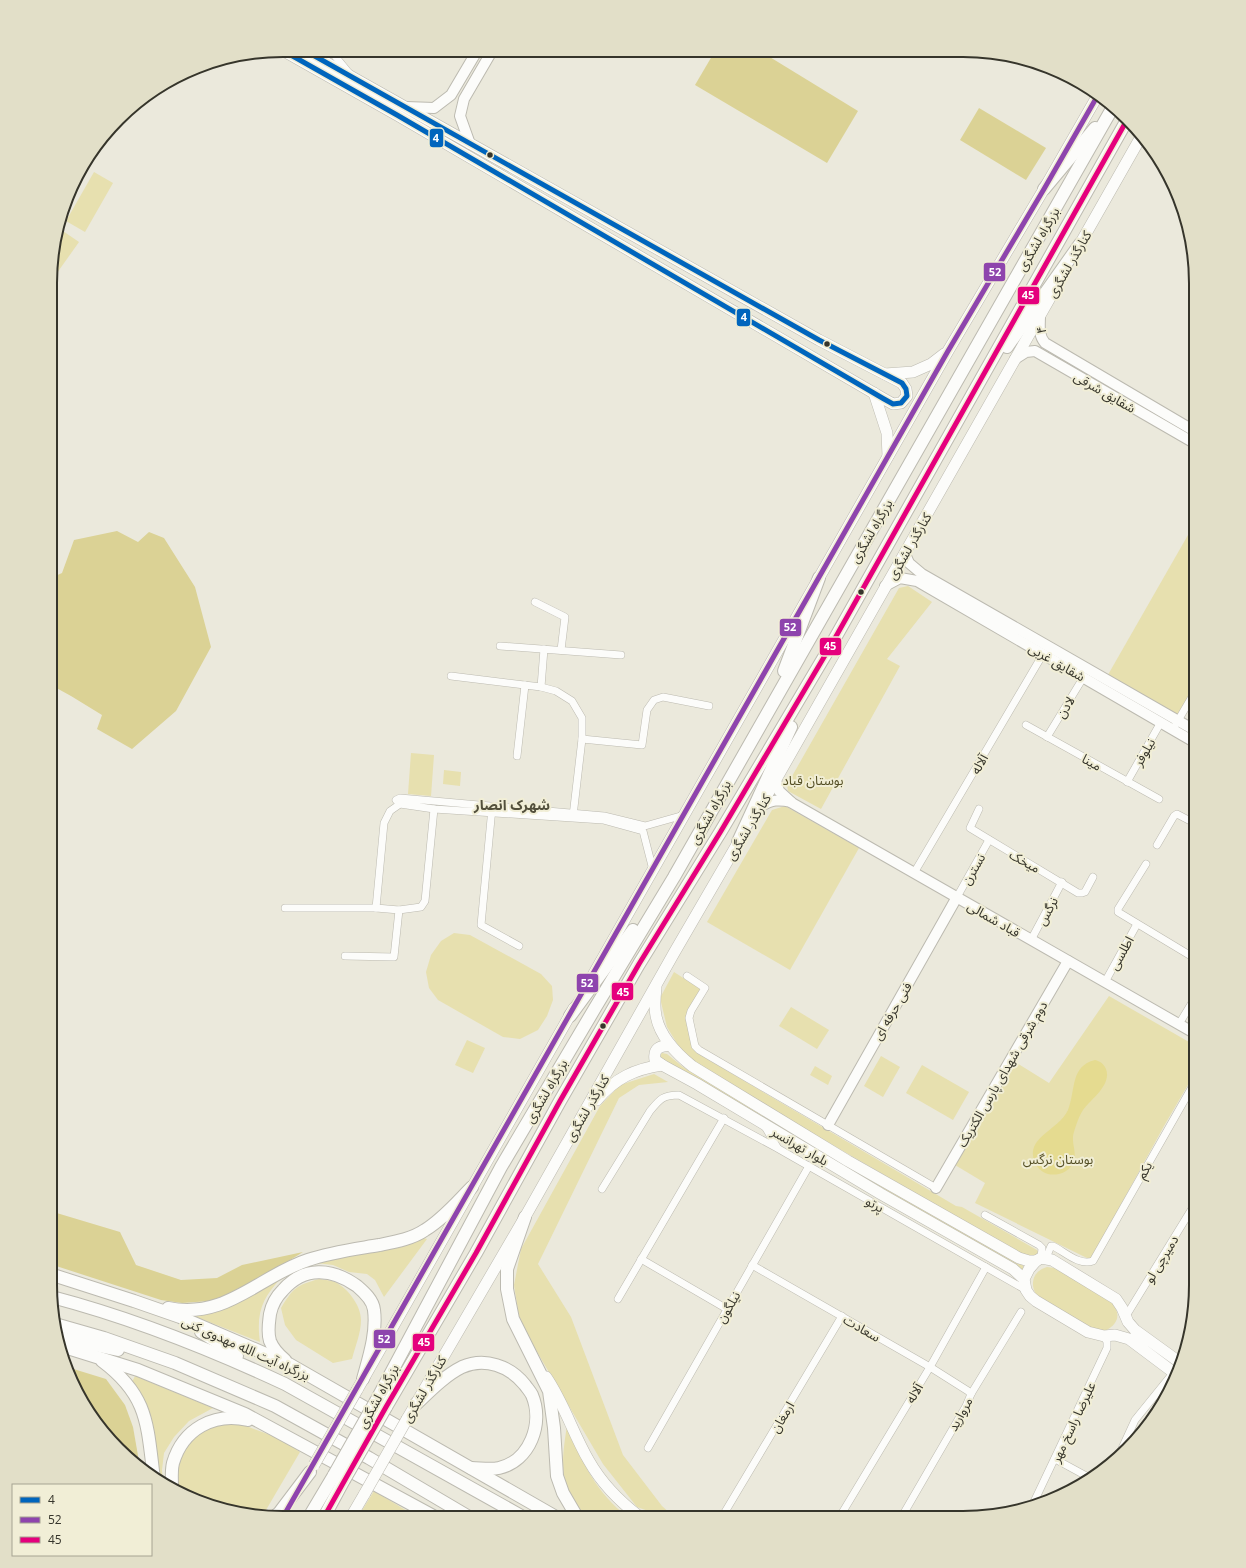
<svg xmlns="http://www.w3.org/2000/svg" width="1246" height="1568" viewBox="0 0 1246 1568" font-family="'Open Sans','Noto Sans Arabic',sans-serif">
	<rect width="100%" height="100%" fill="#ebe9dc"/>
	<g fill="#e7e0af">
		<path d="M94,172L113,183L85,232L66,221Z"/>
		<path d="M60,229L79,242L52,280V253Z"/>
		<path d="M1196,521V682L1174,721L1105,680Z"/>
		<path d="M908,586L932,602L887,659L900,666L821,809L788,791L787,785L899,588Z"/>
		<path d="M411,753L434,755L431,796L408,794Z"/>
		<path d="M444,770L461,772L460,786L443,784Z"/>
		<path d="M785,806L859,848L790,970L707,922L772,810Z"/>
		<path d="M454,933L470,935L541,974L552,986L553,1000L547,1016L538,1030L520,1039L503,1037L438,1000L429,988L426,972L431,955L441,941Z"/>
		<path d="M674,972L702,990L689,1011L693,1045L702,1056L956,1206L962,1207L1037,1250L1038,1252C1035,1258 1029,1256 1023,1256L687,1060L667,1027L660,998Z"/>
		<path d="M1109,996L1196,1046V1071L1164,1126L1092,1257L1089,1259L975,1203L985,1183L955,1165L1015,1062L1049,1083Z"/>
		<path d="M791,1007L829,1030L817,1049L779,1026Z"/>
		<path d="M467,1040L485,1048L473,1073L455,1065Z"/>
		<path d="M662,1053L667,1054L683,1067L768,1118L1022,1264L1024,1268L1022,1270L664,1060L660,1056Z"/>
		<path d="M881,1056L900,1067L883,1097L864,1086Z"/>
		<path d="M922,1065L969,1092L953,1120L906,1093Z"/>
		<path d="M815,1066L832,1076L828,1085L810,1075Z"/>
		<path d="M654,1074L668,1082L639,1085L619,1098L538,1264L571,1317L623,1455L662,1506L674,1517H665L637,1507L603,1464L520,1323L514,1285L521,1249L600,1106L620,1085Z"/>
		<path d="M421,1237L427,1239L384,1297L375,1280L367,1274L349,1272L333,1265L316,1263Z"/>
		<path d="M1047,1267L1054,1268L1110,1300C1121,1313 1120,1323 1105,1331L1093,1329L1037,1296C1029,1284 1033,1271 1047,1267Z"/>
		<path d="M282,1277C262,1298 256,1313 260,1342L189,1314Z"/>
		<path d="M319,1279C324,1280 332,1280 337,1283C349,1290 361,1306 361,1320C361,1333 355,1347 352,1359L333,1363L296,1340L285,1325L281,1308C293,1288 297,1285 319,1279Z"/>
		<path d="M135,1376L213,1408L189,1421L174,1437L164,1453L162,1470L163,1483L156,1480L132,1382Z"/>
		<path d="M219,1421L238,1423L281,1439L300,1452L266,1510L258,1516L209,1506L177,1490V1464L184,1447L202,1429Z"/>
		<path d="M567,1425C581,1461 597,1494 628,1517H583C559,1482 561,1465 567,1425Z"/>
		<path d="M374,1491L417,1517H418H358Z"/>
	</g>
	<g fill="#dbd295">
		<path d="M715,51H760L858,111L827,163L695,85Z"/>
		<path d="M979,108L1046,148L1026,180L960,140Z"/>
		<path d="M117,531L138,542L149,532L164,538L195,587L211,647L176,711L132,749L97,729L102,715L71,696L51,685V578L62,573L74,540Z"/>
		<path d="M50,1211L120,1232L136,1265L181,1280L217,1278L242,1265L303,1252L242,1290L209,1301L182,1303L161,1300L50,1264Z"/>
		<path d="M67,1367L106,1379L125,1405L133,1427L140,1467L118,1449L81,1401Z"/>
	</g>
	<path fill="#e5db90" d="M1095,1060C1100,1061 1104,1064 1106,1069C1112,1085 1091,1099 1083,1110C1079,1116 1076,1125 1074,1132C1070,1143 1079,1154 1072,1165C1067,1173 1057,1176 1048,1174C1042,1172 1037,1168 1035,1162C1024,1138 1059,1130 1068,1110C1076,1090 1070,1066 1095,1060Z"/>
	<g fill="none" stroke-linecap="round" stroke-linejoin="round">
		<g stroke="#bcbab0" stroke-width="8">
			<g id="street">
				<path d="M330,50L349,73"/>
				<path d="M535,602L565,617L561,650"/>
				<path d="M500,646L621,655"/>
				<path d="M451,676L541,687L556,691L572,701L582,718V739L573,816"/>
				<path d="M541,687L544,649"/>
				<path d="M1176,724L1196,690"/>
				<path d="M1026,725L1159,799"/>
				<path d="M1047,737L1083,678"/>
				<path d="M582,739L642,745L647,710L654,700L663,697L709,706"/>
				<path d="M517,756L525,685"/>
				<path d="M1127,782L1161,722"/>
				<path d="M492,808L481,925L519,946"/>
				<path d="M979,809L970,828L1078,893H1082L1085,892L1093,877"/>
				<path d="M1157,845L1174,816L1177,814L1196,824"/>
				<path d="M1146,864L1118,909V912L1196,959"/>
				<path d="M653,870L643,831L603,820L434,809L400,804L396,800L400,798L604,816L645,826L684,815"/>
				<path d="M914,873L1043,654"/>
				<path d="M957,897L989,840"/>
				<path d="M285,908H376L399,910L421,907L425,901L434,809"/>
				<path d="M376,908L384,823L390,811L400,804"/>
				<path d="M1031,940L1062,882"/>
				<path d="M345,956L394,957L399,910"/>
				<path d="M687,976L705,988L691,1011L689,1018L695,1046L699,1050L936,1188"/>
				<path d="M1105,982L1137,924"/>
				<path d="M1179,1024L1196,996"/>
				<path d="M764,1125L777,1147"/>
				<path d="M602,1189L650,1111C660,1099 663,1095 679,1095L777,1148L1026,1290"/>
				<path d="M985,1215L1039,1245L1042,1248L1041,1258"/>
				<path d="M1046,1258L1051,1246H1053C1065,1252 1079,1266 1093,1261L1196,1080"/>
				<path d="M641,1259L727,1309"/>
				<path d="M752,1265L930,1367L968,1391L971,1394"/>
				<path d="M618,1299L724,1118"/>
				<path d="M1126,1316L1196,1202"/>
				<path d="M648,1448L809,1166"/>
				<path d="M1118,1457L1135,1420L1173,1373"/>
				<path d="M1055,1459L1090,1478"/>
				<path d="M1032,1506L1107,1348V1342L1104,1336"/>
				<path d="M722,1517L842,1316"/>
				<path d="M839,1518L930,1367L986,1267"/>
				<path d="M901,1518L966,1406L971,1394L1021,1312"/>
			</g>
		</g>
		<g stroke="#bcbab0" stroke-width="12">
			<g id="secondary">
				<path d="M406,107L434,108L451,95L477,51"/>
				<path d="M470,144L460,116L464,99L492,51"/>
				<path d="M1040,315C1040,325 1038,335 1045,343L1196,432"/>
				<path d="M1015,359L1026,352L1035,351L1196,444"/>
				<path d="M905,554L909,563L922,574L1196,731"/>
				<path d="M885,586L900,578L917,581L1196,743"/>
				<path d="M776,780L779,791L792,803L1196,1034"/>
				<path d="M761,806C772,800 778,799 791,802"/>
				<path d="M828,1125L957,897"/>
				<path d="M936,1188L1068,961"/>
			</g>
		</g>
		<g stroke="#bcbab0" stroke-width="12">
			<g id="primary">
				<path d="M282,50L397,115L884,399L893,404L901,403L907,396L906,389L902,383L819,340L304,50"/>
				<path d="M1076,251L1142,135"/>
				<path d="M885,374L913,372L931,364L944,354"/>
				<path d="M874,393L887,433L888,456"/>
				<path d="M754,818L1059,282"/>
				<path d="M588,984L948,351L1044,189L1098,95"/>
				<path d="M656,988C655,997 654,1007 656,1016C660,1037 676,1053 692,1066L848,1161L1019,1258L1029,1261H1036"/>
				<path d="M670,1045C660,1046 653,1048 655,1060L662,1065L697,1084L881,1194L1013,1269L1024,1279"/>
				<path d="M597,1100C615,1078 635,1069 662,1065"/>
				<path d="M1177,1375L1129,1339L1115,1335L1104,1336L1088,1332L1036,1301L1030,1296L1026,1290L1024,1279L1029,1269L1036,1261L1041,1258L1052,1260L1116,1299L1122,1308L1128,1322L1135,1330L1182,1364"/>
				<path d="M546,1377C564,1403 573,1434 589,1461C602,1484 619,1501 640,1517"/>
				<path d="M357,1390L574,1008"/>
				<path d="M407,1419L525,1217L674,953L742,836"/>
				<path d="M351,1517L365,1493"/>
			</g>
		</g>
		<g stroke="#bcbab0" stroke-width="14">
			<g id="highway">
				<path d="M1044,189L1095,128"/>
				<path d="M1007,347L1080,244"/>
				<path d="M784,671L819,578"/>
				<path d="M738,842L791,727"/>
				<path d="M570,1016L633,930"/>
				<path d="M525,1217L507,1269V1289L513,1319L549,1391L554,1428L557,1476L563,1493L577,1517"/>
				<path d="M50,1274L134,1301L180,1317L289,1364L556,1517"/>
				<path d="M52,1297C132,1318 210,1349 285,1384L523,1517"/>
				<path d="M168,1308C226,1320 259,1276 308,1260C331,1252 356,1249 379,1245C394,1242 412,1239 425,1230C443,1219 457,1202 472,1187"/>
				<path d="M55,1324L104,1338L175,1363L275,1406L369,1458L469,1517"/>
				<path d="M201,1332L233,1352L237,1356"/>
				<path d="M57,1337L118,1350"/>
				<path d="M58,1345L138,1370L245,1414L435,1517"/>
				<path d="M285,1360C279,1355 273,1349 270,1341C267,1332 269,1323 270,1314C272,1304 276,1297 283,1290C304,1266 332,1268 357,1286C364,1292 373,1300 374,1310C377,1333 369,1357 363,1379"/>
				<path d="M102,1361C149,1396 147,1425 154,1479"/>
				<path d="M376,1401L501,1167L595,1008L674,877L1113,107"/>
				<path d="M415,1405C429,1392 444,1376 462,1367C485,1357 510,1366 525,1385C527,1388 530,1391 532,1395C544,1423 530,1461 499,1468C490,1470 480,1468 471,1468"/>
				<path d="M386,1407L476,1253L560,1101L639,964L721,831L830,647L1127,120"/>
				<path d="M172,1488C172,1480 171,1471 173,1463C183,1429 214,1412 248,1420"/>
				<path d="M274,1517L279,1513L310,1472"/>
				<path d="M309,1517L334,1475"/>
				<path d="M324,1517L344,1480"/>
			</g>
		</g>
		<use href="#street" stroke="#fcfcfa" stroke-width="7"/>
		<use href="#secondary" stroke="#fcfcfa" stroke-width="10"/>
		<use href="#primary" stroke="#fcfcfa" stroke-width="11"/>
		<use href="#highway" stroke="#fcfcfa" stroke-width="12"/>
		<g stroke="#bcbab0" stroke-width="12" stroke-linecap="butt">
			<g id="primary-bridge">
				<path d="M314,1465L357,1390"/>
				<path d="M365,1493L407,1419"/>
			</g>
		</g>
		<g stroke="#bcbab0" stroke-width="14" stroke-linecap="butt">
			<g id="highway-bridge">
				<path d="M334,1475L376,1401"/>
				<path d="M344,1480L386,1407"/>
			</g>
		</g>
		<use href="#primary-bridge" stroke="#fcfcfa" stroke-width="11"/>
		<use href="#highway-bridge" stroke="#fcfcfa" stroke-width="12"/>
		<g stroke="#f1eed6" stroke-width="8">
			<path id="bus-1" d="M282,50L397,115L884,399L893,404L901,403L907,396L906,389L902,383L819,340L304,50"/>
		</g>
		<g stroke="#f1eed6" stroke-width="8">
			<path id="bus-2" d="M283,1517L948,351L1044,189L1098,95"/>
		</g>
		<g stroke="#f1eed6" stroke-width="8">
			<path id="bus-3" d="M324,1517L386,1407L476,1253L560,1101L639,964L721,831L830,647L1127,120"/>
		</g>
		<use href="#bus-1" stroke="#0065bd" stroke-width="5"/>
		<use href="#bus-2" stroke="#8e44ad" stroke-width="5"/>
		<use href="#bus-3" stroke="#e5007d" stroke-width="5"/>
	</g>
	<g fill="#36352b" stroke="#f1eed6" stroke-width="1.5">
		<circle cx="490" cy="155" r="3.5"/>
		<circle cx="827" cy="344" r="3.5"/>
		<circle cx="861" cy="592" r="3.5"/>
		<circle cx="603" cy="1026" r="3.5"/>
	</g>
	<g text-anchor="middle" stroke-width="4" stroke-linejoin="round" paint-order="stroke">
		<g font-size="13" fill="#36352b" stroke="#f1eed6">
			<text transform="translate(1038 239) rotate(-60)" y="5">بزرگراه لشگری</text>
			<text transform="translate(1069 264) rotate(-60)" y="5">کنارگذر لشگری</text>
			<text transform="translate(1041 330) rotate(-95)" y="5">۴</text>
			<text transform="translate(1105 392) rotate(30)" y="5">شقایق شرقی</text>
			<text transform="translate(871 531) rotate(-60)" y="5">بزرگراه لشگری</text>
			<text transform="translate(909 546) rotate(-60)" y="5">کنارگذر لشگری</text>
			<text transform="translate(1057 662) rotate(30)" y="5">شقایق غربی</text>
			<text transform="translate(1065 707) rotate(-58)" y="5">لادن</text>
			<text transform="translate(1144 752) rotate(-60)" y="5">نیلوفر</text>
			<text transform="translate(1092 762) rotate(29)" y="5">مینا</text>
			<text transform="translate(979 764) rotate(-60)" y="5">آلاله</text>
			<text transform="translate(710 812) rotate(-61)" y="5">بزرگراه لشگری</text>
			<text transform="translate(748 827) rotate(-59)" y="5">کنارگذر لشگری</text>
			<text transform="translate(1025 861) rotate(30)" y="5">میخک</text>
			<text transform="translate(973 869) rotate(-60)" y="5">نسترن</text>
			<text transform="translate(1047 911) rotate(-62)" y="5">نرگس</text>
			<text transform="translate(994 919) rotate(30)" y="5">قباد شمالی</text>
			<text transform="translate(1121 953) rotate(-61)" y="5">اطلسی</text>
			<text transform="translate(892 1011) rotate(-60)" y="5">فنی حرفه ای</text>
			<text transform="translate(1002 1074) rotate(-60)" y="5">دوم شرقی شهدای پارس الکتریک</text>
			<text transform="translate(546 1091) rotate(-60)" y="5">بزرگراه لشگری</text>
			<text transform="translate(587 1108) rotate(-60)" y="5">کنارگذر لشگری</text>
			<text transform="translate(800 1146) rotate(30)" y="5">بلوار تهرانسر</text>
			<text transform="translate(1144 1170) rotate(-60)" y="5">یکم</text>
			<text transform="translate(875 1204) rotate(30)" y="5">پرتو</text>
			<text transform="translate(1161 1259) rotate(-59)" y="5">دمیرچی لو</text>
			<text transform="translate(728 1307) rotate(-60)" y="5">نیلگون</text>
			<text transform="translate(862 1328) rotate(30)" y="5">سعادت</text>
			<text transform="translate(246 1348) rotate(24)" y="5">بزرگراه آیت الله مهدوی کنی</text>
			<text transform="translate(424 1389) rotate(-60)" y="5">کنارگذر لشگری</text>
			<text transform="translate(914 1393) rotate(-59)" y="5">آلاله</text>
			<text transform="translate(378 1396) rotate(-61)" y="5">بزرگراه لشگری</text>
			<text transform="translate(960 1414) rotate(-61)" y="5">مروارید</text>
			<text transform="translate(782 1417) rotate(-59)" y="5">ارمغان</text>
			<text transform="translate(1073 1422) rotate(-65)" y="5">علیرضا راسخ مهر</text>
		</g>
		<g font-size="13" fill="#544f25" stroke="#f1eed6">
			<text x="813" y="785">بوستان قباد</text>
			<text x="1058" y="1164">بوستان نرگس</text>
		</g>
		<g font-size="14" font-weight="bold" fill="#53503c" stroke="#f1eed6">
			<text x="512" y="810">شهرک انصار</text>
		</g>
	</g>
	<path d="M0 0H1246V1568H0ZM283 57H963A226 226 0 0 1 1189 283V1285A226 226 0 0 1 963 1511H283A226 226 0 0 1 57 1285V283A226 226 0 0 1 283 57Z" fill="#e2dfc8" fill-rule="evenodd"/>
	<path fill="none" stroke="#36352b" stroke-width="2" d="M283 57H963A226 226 0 0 1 1189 283V1285A226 226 0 0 1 963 1511H283A226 226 0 0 1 57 1285V283A226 226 0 0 1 283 57Z"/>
	<g stroke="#f1eed6" stroke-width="1.5">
		<rect x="429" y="128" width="15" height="20" rx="4" fill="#0065bd"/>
		<rect x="983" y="262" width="23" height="20" rx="4" fill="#8e44ad"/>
		<rect x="1017" y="286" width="23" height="19" rx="4" fill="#e5007d"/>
		<rect x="736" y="308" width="15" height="19" rx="4" fill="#0065bd"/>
		<rect x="779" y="618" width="23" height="19" rx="4" fill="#8e44ad"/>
		<rect x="819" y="637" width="23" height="19" rx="4" fill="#e5007d"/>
		<rect x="576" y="973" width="23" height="20" rx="4" fill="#8e44ad"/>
		<rect x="611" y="982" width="23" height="19" rx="4" fill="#e5007d"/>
		<rect x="373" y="1329" width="23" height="20" rx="4" fill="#8e44ad"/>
		<rect x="412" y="1333" width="23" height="19" rx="4" fill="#e5007d"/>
	</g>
	<g font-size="11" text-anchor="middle" font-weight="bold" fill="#fff">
		<text x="436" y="142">4</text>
		<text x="995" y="276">52</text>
		<text x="1028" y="299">45</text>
		<text x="744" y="321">4</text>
		<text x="790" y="631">52</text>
		<text x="830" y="650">45</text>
		<text x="587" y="987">52</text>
		<text x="623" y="996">45</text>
		<text x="384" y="1343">52</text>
		<text x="424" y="1346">45</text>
	</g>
	<rect x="12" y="1484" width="140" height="72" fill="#f1eed6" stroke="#a6a492"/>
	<rect x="20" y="1497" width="20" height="6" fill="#0065bd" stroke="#a6a492"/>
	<text x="48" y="1504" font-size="12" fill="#36352b">4</text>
	<rect x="20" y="1517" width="20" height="6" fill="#8e44ad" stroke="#a6a492"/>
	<text x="48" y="1524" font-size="12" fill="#36352b">52</text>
	<rect x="20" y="1537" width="20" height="6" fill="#e5007d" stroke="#a6a492"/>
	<text x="48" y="1544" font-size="12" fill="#36352b">45</text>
</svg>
